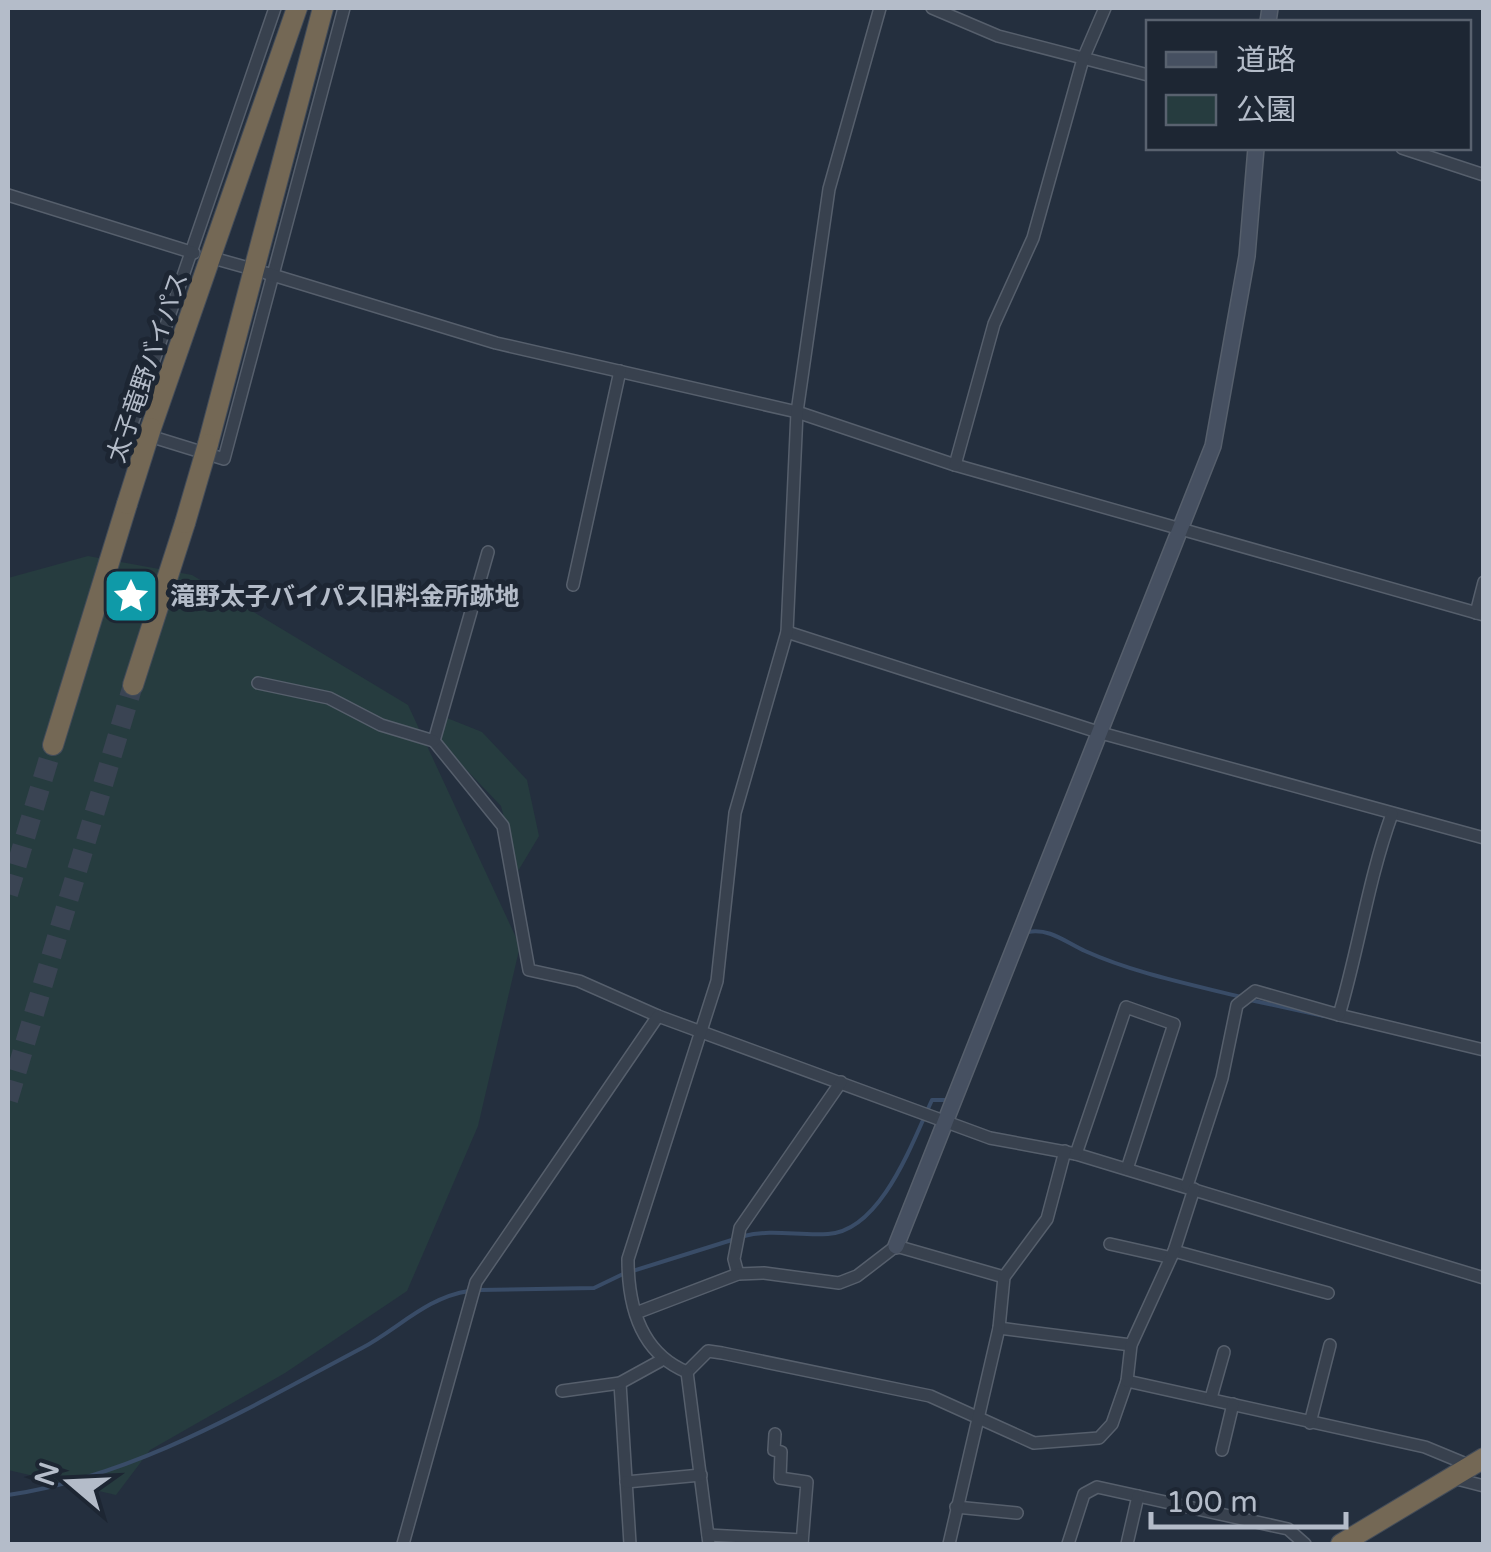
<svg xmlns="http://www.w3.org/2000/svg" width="1491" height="1552" viewBox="0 0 1491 1552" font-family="'Varela Round','Noto Sans JP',sans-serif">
	<rect width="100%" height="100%" fill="#242f3e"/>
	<g fill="#263c3f">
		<path d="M88,556L192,575L408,705L520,946L478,1126L407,1291L285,1373L150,1450L116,1495L8,1470V578Z"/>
		<path d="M447,718L482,732L527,780L539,836L518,871L501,806L438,740Z"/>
	</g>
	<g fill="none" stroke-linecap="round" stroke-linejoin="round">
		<g stroke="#394c67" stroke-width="4">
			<path d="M1028,932C1050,928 1065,942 1085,951C1134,973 1189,984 1241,997"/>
			<path d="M1250,1000L1324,1016"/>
			<path d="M744,1236C772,1229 799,1236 828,1234C881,1231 912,1143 932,1100H949"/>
			<path d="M479,1290L594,1288L623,1274L735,1239"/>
			<path d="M8,1495C136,1476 248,1408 362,1348C398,1329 427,1297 469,1291"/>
		</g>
		<g stroke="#3a4453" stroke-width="20" stroke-dasharray="20 10" stroke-linecap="butt">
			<path d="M8,894L53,745"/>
			<path d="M8,1100L133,685"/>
		</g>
		<g stroke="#565f6c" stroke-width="14">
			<g id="street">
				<path d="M275,8L130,430L224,459L344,8"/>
				<path d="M932,8L998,36L1148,75"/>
				<path d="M1402,148L1484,175"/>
				<path d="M8,195L194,253"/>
				<path d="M220,260L245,267"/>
				<path d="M266,273L496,343L797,412L955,465L1484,615"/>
				<path d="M955,465L994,324L1033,238L1083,59L1105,8"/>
				<path d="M488,552L434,741L503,826L529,970L579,981L658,1016L990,1138L1076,1154L1484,1278"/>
				<path d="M573,585L620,371"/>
				<path d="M1476,613L1484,582"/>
				<path d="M787,632L1101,733L1484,838"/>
				<path d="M258,683L329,698L381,725L434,741"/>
				<path d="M1339,1015L1484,1050"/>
				<path d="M1076,1154L1126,1007L1174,1024L1127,1169"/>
				<path d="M1187,1186L1222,1078L1237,1005L1255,991L1339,1015C1359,948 1368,880 1392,814"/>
				<path d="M1110,1244L1168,1257"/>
				<path d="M1174,1251L1328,1293"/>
				<path d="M738,1274L734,1259L740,1228L841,1082"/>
				<path d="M636,1313L738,1274L764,1273L839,1283L857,1276L896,1246L1004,1277"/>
				<path d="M999,1328L1131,1345"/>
				<path d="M687,1372C641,1353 628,1307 628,1259L717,981L735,813L787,632L797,412L829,189L880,8"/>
				<path d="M687,1372L708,1351L722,1353L930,1396L1034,1443L1099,1438L1112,1424L1127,1381L1425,1447L1471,1466"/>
				<path d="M687,1372L709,1544"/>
				<path d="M1127,1381L1131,1345L1174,1251L1194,1189"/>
				<path d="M620,1383L630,1544"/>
				<path d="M562,1391L620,1383L660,1361"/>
				<path d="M1211,1398L1224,1352"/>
				<path d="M1310,1423L1330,1345"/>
				<path d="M775,1434L774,1450L781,1452L780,1478L807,1482L802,1544"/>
				<path d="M1222,1450L1233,1404"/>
				<path d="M1453,1478L1484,1486"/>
				<path d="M626,1482L701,1475"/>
				<path d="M956,1507L1017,1513"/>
				<path d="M708,1535L802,1540"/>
				<path d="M403,1544L476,1282L658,1016"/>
				<path d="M949,1544L999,1328L1004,1277L1047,1219L1065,1151"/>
				<path d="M1068,1544L1084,1494L1097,1487L1288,1529L1305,1544"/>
				<path d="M1127,1544L1138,1496"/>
			</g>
		</g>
		<g stroke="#565f6c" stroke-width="18">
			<g id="secondary">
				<path d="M1268,22L1270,8"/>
				<path d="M896,1246L1213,446L1247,256L1256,148"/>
			</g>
		</g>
		<g stroke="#434c59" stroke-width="22">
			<g id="highway">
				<path d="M151,428L297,8"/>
				<path d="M208,444L323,8"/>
				<path d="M133,685L185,523"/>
				<path d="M53,745L127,504"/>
				<path d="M1341,1544L1484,1458"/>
			</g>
		</g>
		<use href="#street" stroke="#38414e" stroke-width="11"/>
		<use href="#secondary" stroke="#465061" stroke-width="15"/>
		<use href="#highway" stroke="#746855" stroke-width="20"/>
		<g stroke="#434c59" stroke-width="22" stroke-linecap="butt">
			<g id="highway-bridge">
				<path d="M127,504L151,428"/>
				<path d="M185,523L208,444"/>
			</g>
		</g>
		<use href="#highway-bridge" stroke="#746855" stroke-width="20"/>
	</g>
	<defs>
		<g id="sight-square" transform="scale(2.875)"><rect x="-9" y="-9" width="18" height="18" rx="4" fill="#0f9aa8" stroke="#1d2633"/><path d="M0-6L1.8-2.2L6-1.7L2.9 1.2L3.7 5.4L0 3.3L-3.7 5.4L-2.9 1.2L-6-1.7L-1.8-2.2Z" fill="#fff"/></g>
	</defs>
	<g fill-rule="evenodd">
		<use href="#sight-square" x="131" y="596"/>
	</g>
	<g text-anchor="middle" stroke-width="10" stroke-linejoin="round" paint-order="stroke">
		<g font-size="25" fill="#b4bcc9" stroke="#1d2633">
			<text transform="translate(147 367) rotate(-71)" y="9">太子竜野バイパス</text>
		</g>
		<g font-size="25" font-weight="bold" fill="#b4bcc9" stroke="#1d2633" text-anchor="start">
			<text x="170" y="605">滝野太子バイパス旧料金所跡地</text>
		</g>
	</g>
	<rect width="1491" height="1552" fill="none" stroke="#b4bcc9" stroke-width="20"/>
	<rect x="1146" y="20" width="325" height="130" fill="#1d2633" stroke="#59626f" stroke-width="2.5"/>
	<rect x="1166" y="52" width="50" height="15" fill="#465061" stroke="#59626f" stroke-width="2.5"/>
	<text x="1236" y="70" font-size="30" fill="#b4bcc9">道路</text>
	<rect x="1166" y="95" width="50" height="30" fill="#263c3f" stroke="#59626f" stroke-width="2.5"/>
	<text x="1236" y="120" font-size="30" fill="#b4bcc9">公園</text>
	<g transform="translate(70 1482) rotate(289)" stroke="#1d2633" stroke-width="8" paint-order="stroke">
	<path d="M0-8L18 38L0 25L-18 38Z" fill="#b4bcc9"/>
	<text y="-15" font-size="28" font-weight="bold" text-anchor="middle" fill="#b4bcc9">N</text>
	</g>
	<path d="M1151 1512v15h195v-15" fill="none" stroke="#b4bcc9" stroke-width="5"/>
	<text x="1166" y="1512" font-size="30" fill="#b4bcc9" stroke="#1d2633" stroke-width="8" paint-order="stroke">100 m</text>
</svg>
